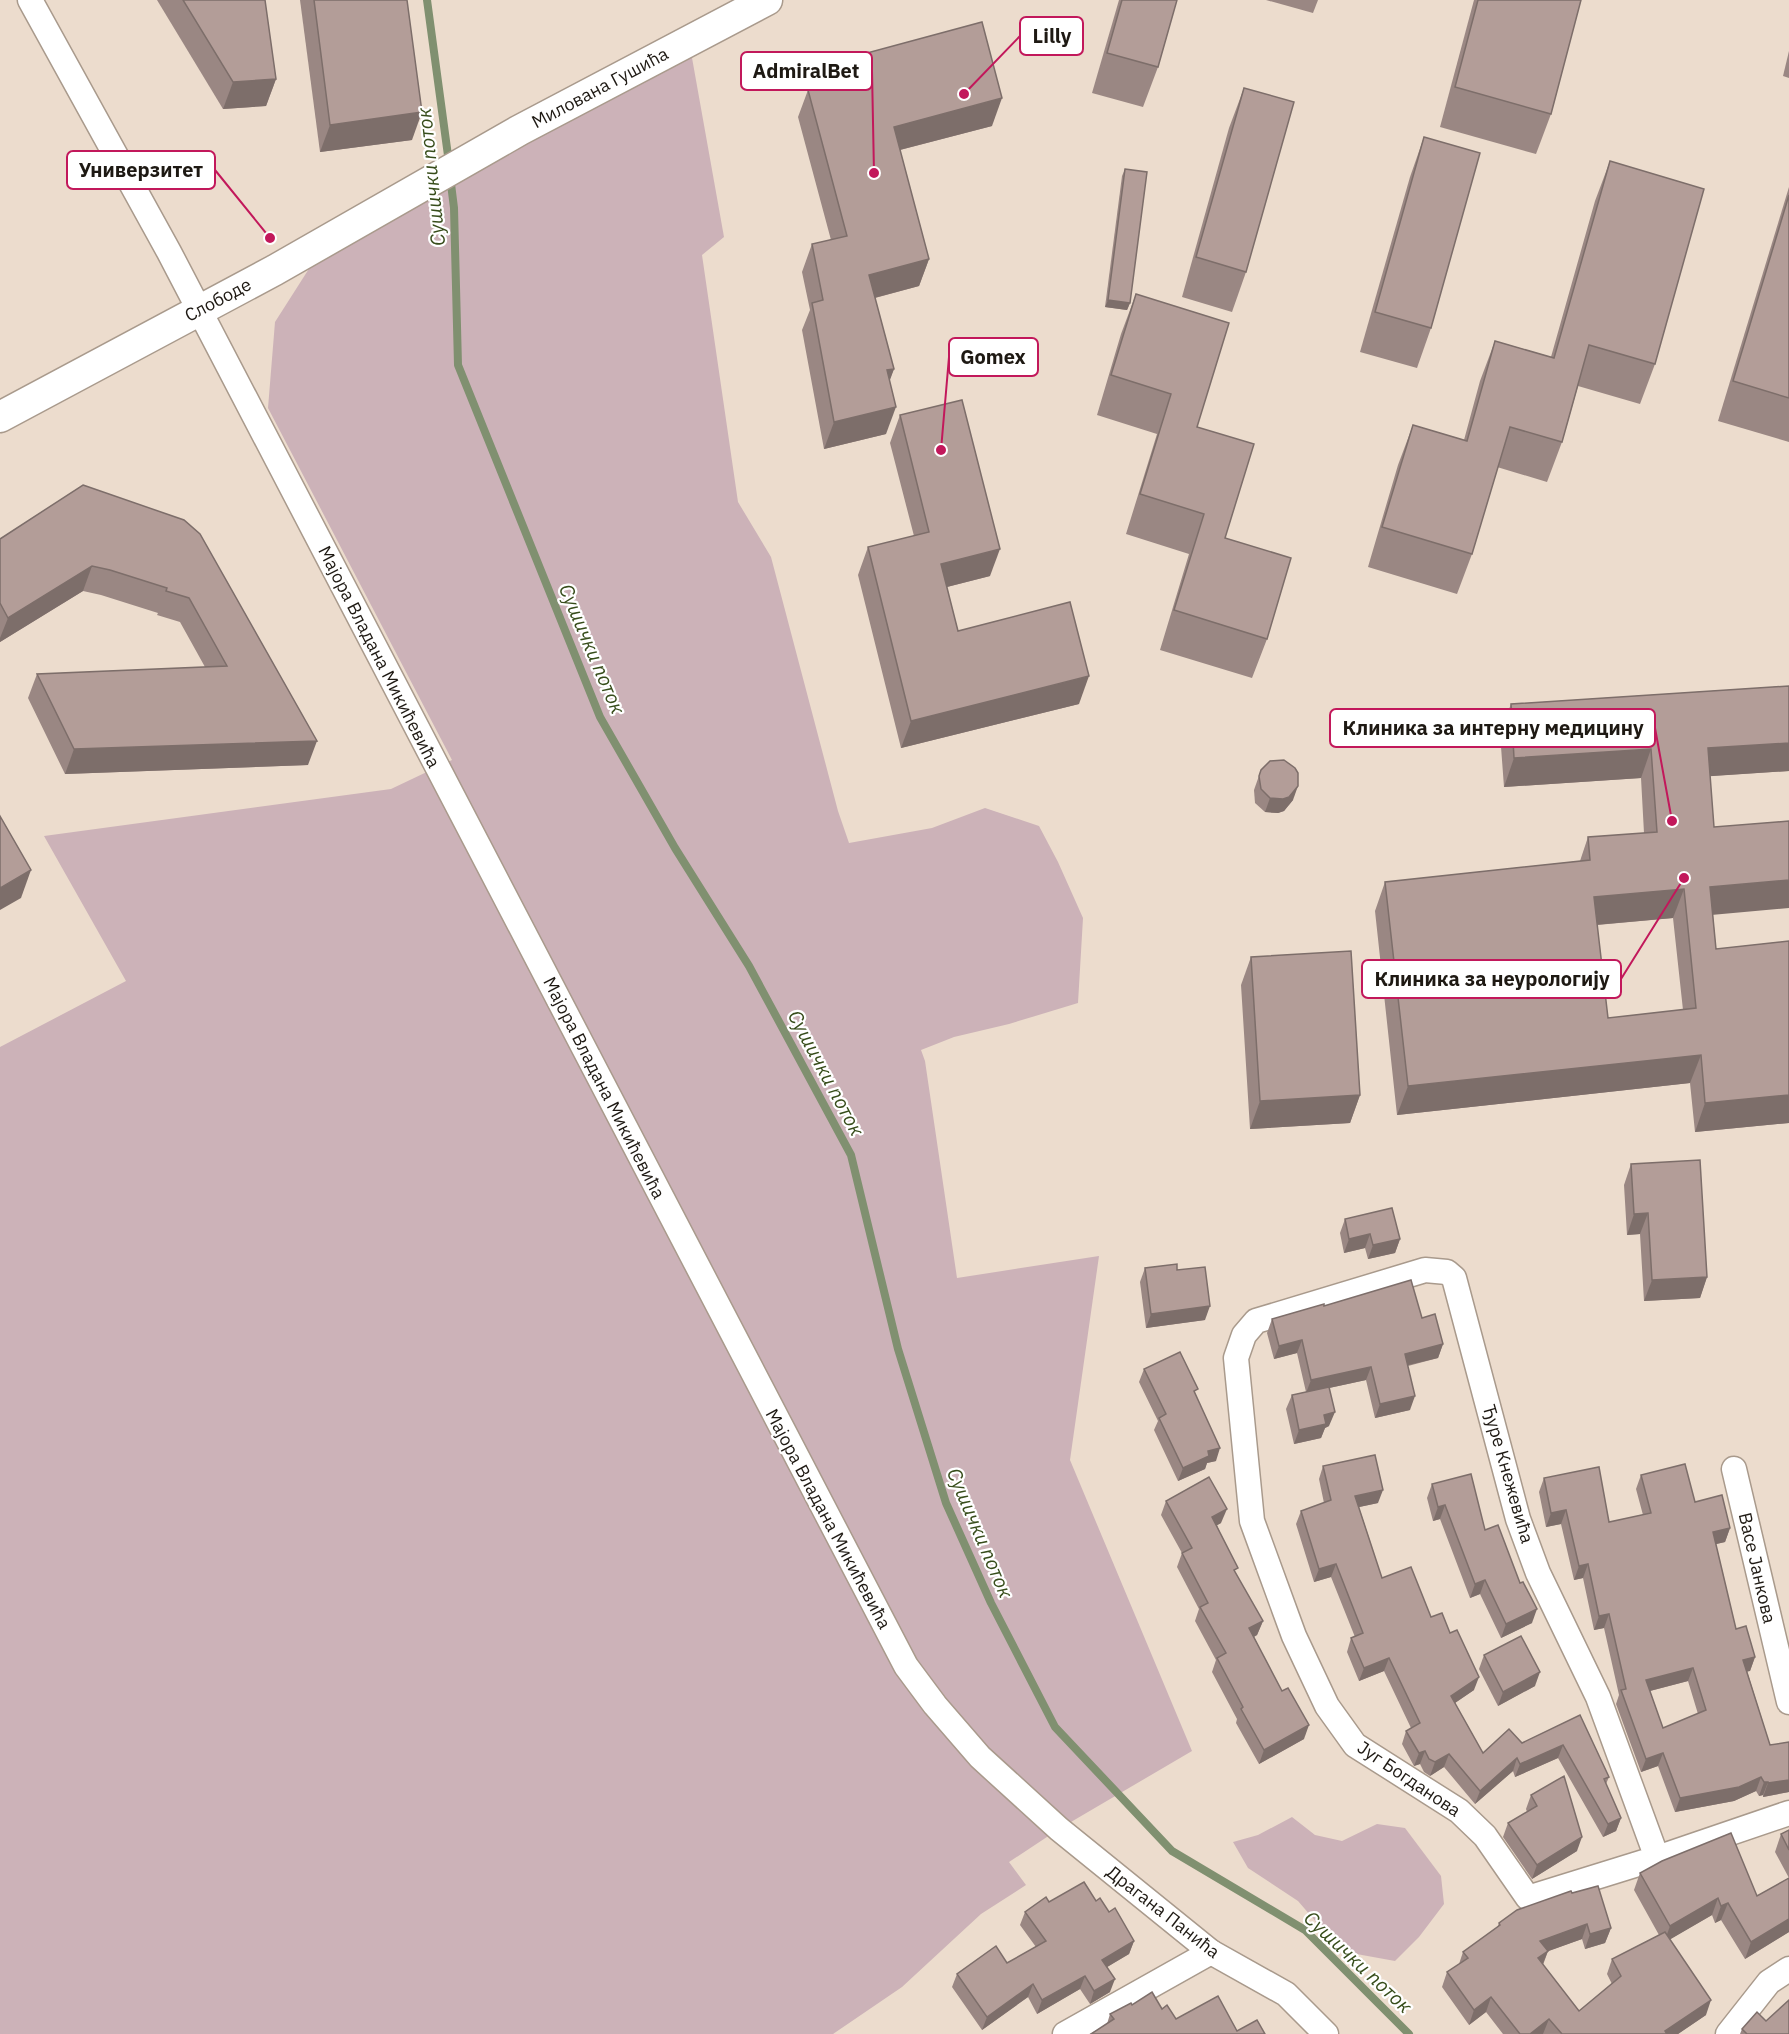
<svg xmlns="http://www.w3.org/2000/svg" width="1789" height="2034" viewBox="0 0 1789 2034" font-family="'IBM Plex Sans',sans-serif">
	<rect width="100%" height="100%" fill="#ecdccd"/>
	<g fill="#ccb2b8">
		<path d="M689,41L724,237L702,255L738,502L771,557L838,811L849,843L932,828L985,808L1039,826L1058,862L1083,918L1078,1003L1009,1024L954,1037L921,1050L925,1061L957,1278L1099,1256L1070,1460L1192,1751L1059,1829L1009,1862L1026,1885L981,1914L902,1987L833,2034H0V1047L126,981L44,836L391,789L452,760L268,408L275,322L312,264Z"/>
		<path d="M1292,1817L1315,1835L1342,1841L1377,1824L1405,1828L1441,1876L1444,1904L1419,1937L1395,1961L1351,1953L1317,1923L1298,1901L1248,1868L1233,1842L1258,1835Z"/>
	</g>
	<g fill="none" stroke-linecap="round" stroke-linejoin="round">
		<g stroke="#809070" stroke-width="8">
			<path d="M427,0L449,163"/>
			<path d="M450,176L454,208L458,365L600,717L675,848L749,966L851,1155L898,1349L946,1503L991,1603L1055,1727L1172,1851L1305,1930L1409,2034"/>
		</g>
		<g stroke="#a99a8c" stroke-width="27">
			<g id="minor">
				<path d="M30,0L169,252L906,1666L935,1705L980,1757L1059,1829L1211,1952L1286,1994L1326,2034"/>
				<path d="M1734,1469L1789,1702"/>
				<path d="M1657,1858L1598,1697L1538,1573L1518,1519L1454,1278L1447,1272L1425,1270L1256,1321L1244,1335L1236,1358L1252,1521L1294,1636L1327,1706L1355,1745L1459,1811L1485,1836L1528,1898L1657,1858L1789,1813"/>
				<path d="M1065,2034L1211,1952"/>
				<path d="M1728,2034L1769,1982L1789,1969"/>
			</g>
		</g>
		<g stroke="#a99a8c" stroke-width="33">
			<path id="tertiary" d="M0,417L275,270L520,130L767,0"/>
		</g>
		<use href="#minor" stroke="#fff" stroke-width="24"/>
		<use href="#tertiary" stroke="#fff" stroke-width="30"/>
	</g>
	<g fill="#9a8783" fill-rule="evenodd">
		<path d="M157,0H265L276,79L266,106L223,109Z"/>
		<path d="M300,0H407L412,140L320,152Z"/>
		<path d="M1119,0H1177L1158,67L1143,107L1092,93Z"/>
		<path d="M1266,0H1318L1313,13Z"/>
		<path d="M1474,0H1581L1551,114L1536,154L1440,127Z"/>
		<path d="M1789,51V78L1783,76Z"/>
		<path d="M867,53L992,126L900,150L929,259L919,286L875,298L894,369L889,381L886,434L824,449L802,330L810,310L802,272L812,244L831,240L798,117L808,90L845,80L849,68L863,64Z"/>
		<path d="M1244,88L1246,272L1232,312L1182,297L1229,128Z"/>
		<path d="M1424,137L1431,328L1417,368L1360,352L1410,177Z"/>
		<path d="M1610,161L1655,364L1640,404L1578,386L1562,442L1547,482L1497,467L1472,554L1457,594L1368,567L1398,465L1413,425L1464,440L1480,381L1495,341L1551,357L1595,201Z"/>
		<path d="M1125,169L1130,303L1127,310L1105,307L1122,176Z"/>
		<path d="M1789,187V442L1718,421Z"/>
		<path d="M1136,294L1197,427L1225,538L1267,639L1252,678L1160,650L1189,554L1126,534L1157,434L1097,415L1121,334Z"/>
		<path d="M900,415L990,576L947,587L958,631L1079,704L901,748L858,575L868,547L914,536L890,443Z"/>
		<path d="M184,520L308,765L65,774L28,698L37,674L205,667L180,622L157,615L158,613L101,595L83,591L0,642V539Z"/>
		<path d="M1789,686V771L1710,776L1713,915L1716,949L1789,941V1123L1695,1132L1690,1083L1397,1115L1375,911L1385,882L1580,861L1588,837L1644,833L1641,778L1504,787L1500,733L1511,704ZM1673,918L1683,1010L1608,1018L1597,925Z"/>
		<path d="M1261,770L1293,800L1284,811L1278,813L1265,812L1255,803L1254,790Z"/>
		<path d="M1251,957L1360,1095L1350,1123L1250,1129L1241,985Z"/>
		<path d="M1631,1164L1707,1277L1700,1298L1644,1301L1640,1234L1627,1235L1624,1185Z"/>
		<path d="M1345,1219L1400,1239L1395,1253L1368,1259L1365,1248L1344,1253L1340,1233Z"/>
		<path d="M1145,1268L1177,1270L1205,1320L1146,1328L1140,1282Z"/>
		<path d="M1324,1306L1422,1318L1443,1344L1438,1358L1408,1366L1410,1410L1375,1418L1366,1380L1329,1388V1426L1325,1428L1321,1438L1294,1444L1286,1409L1292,1395L1306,1392L1297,1353L1274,1359L1267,1333L1272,1319Z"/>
		<path d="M1144,1369L1196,1395L1216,1461L1207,1463L1205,1469L1178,1481L1154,1430L1158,1421L1139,1382Z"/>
		<path d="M1323,1466L1378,1503L1359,1507L1382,1578L1450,1633L1474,1690L1455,1703L1483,1753L1522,1743L1580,1715L1609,1777L1606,1784L1621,1818L1616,1831L1603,1837L1558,1758L1515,1777L1513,1771L1475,1804L1444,1767L1430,1776L1424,1772L1420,1764L1414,1766L1402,1744L1406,1731L1411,1728L1384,1671L1359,1681L1347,1652L1351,1638L1355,1637L1331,1577L1314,1582L1296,1524L1301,1511L1324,1503L1319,1479Z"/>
		<path d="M1641,1475L1695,1502L1730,1528L1725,1542L1716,1544L1736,1629L1755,1657L1750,1671H1747L1770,1745L1789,1742V1792L1763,1797V1795L1759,1796L1756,1791L1734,1801L1675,1812L1658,1766L1641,1772L1616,1704L1619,1695L1604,1628L1594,1630L1583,1578L1574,1580L1561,1524L1546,1527L1539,1492L1544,1478L1609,1522L1643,1515L1636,1489ZM1688,1681L1698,1714L1663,1728L1650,1691Z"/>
		<path d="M1432,1484L1485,1530L1532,1623L1501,1638L1480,1594L1470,1598L1440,1519L1433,1521L1427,1498Z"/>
		<path d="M1166,1501L1221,1523L1217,1525L1236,1574L1263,1621L1257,1635L1254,1637L1304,1739L1259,1764L1236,1723L1237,1719L1212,1672L1216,1660L1195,1621L1199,1609L1177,1567L1182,1553L1161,1515Z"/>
		<path d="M1484,1655L1535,1686L1498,1706L1479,1669Z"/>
		<path d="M1531,1795L1577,1851L1532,1879L1503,1837L1508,1823L1527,1812L1526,1809Z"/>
		<path d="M1789,1830V1932L1745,1959L1721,1920L1715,1923L1712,1915L1670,1939L1706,2015L1678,2034H1503L1486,2012L1469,2025L1442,1987L1447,1972L1459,1964L1463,1952L1497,1928L1499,1923L1572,1893L1611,1928L1605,1943L1585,1949L1582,1939L1548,1951L1543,1965L1579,2011L1612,1984L1607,1974L1612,1959L1659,1935L1634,1890L1640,1873L1757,1896L1789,1878L1775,1852L1781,1834Z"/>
		<path d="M1096,1901L1109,1912L1134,1941L1129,1954L1107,1967L1110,1992L1090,2004L1080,1989L1037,2014L1028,1997L982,2030L952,1987L957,1974L1007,1963L1036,1947L1020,1925L1025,1912L1049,1902Z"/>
		<path d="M1132,2005L1162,2009L1176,2019L1237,2031L1107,2024L1110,2014Z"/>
		<path d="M1766,2021L1789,2034H1740L1742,2029Z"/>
	</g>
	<g fill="#7d6e6a">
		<path d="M276,79L266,106L223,109L233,82Z"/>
		<path d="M1002,98L992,126L884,154L894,127Z"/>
		<path d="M422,112L412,140L320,152L330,125Z"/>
		<path d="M929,259L919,286L859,302L869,275Z"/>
		<path d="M1108,300L1130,303L1127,310L1105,307Z"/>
		<path d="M894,369L884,396L887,370Z"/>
		<path d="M896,407L886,434L824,449L834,422Z"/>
		<path d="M1000,549L990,576L931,591L941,564Z"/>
		<path d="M92,566L83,591L0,642V638L8,618Z"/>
		<path d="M1089,676L1079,704L901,748L911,721Z"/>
		<path d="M317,741L308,765L65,774L74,749Z"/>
		<path d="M1789,743V771L1698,777L1708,748Z"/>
		<path d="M1651,749L1641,778L1504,787L1514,758Z"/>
		<path d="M1298,786L1293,800L1284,811L1278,813L1265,812L1270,798Z"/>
		<path d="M31,870L21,898L0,910V888Z"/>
		<path d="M1789,880V908L1700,916L1710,887Z"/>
		<path d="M1684,889L1673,918L1583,926L1594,897Z"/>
		<path d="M1701,1055L1690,1083L1397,1115L1408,1086Z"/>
		<path d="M1360,1095L1350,1123L1250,1129L1260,1101Z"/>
		<path d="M1789,1095V1123L1695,1132L1705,1103Z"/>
		<path d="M1648,1213L1640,1234L1627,1235L1634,1214Z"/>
		<path d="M1370,1234L1365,1248L1344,1253L1349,1239Z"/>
		<path d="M1400,1239L1395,1253L1368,1259L1373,1245Z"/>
		<path d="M1707,1277L1700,1298L1644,1301L1652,1280Z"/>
		<path d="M1210,1306L1205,1320L1146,1328L1151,1314Z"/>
		<path d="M1302,1340L1297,1353L1274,1359L1279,1346Z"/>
		<path d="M1443,1344L1438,1358L1400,1367L1405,1354Z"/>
		<path d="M1371,1367L1366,1380L1306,1393L1311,1380Z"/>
		<path d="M1415,1396L1410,1410L1375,1418L1380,1404Z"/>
		<path d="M1335,1412L1329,1426L1325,1428L1321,1438L1294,1444L1299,1430L1324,1415Z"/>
		<path d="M1220,1448L1216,1461L1207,1463L1205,1469L1178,1481L1183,1468L1208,1451Z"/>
		<path d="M1383,1490L1378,1503L1350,1509L1355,1496Z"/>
		<path d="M1445,1505L1440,1519L1433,1521L1438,1507Z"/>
		<path d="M1227,1509L1221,1523L1207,1531L1212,1517Z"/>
		<path d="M1566,1510L1561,1524L1546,1527L1551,1513Z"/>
		<path d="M1730,1528L1725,1542L1708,1546L1713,1532Z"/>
		<path d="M1336,1564L1331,1577L1314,1582L1319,1569Z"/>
		<path d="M1588,1564L1583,1578L1574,1580L1579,1566Z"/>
		<path d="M1485,1580L1480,1594L1470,1598L1475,1584Z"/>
		<path d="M1537,1609L1532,1623L1501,1638L1506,1624Z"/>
		<path d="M1609,1614L1604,1628L1594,1630L1599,1616Z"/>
		<path d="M1263,1621L1257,1635L1244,1642L1249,1628Z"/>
		<path d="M1755,1657L1750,1671L1738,1674L1743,1660Z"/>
		<path d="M1389,1658L1384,1671L1359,1681L1364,1668Z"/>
		<path d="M1693,1668L1688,1681L1642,1693L1646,1680Z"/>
		<path d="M1540,1672L1535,1686L1498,1706L1503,1692Z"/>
		<path d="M1479,1677L1474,1690L1446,1709L1451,1696Z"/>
		<path d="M1309,1725L1304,1739L1259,1764L1264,1750Z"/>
		<path d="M1563,1745L1558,1758L1515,1777L1520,1764Z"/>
		<path d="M1425,1751L1420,1764L1414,1766L1419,1753Z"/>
		<path d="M1663,1753L1658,1766L1641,1772L1646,1759Z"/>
		<path d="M1449,1754L1444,1767L1430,1776L1435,1762Z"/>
		<path d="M1517,1758L1513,1771L1475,1804L1480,1791Z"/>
		<path d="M1761,1777L1756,1791L1734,1801L1675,1812L1680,1798Z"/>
		<path d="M1789,1780V1792L1763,1797L1768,1783Z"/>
		<path d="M1764,1782H1768L1763,1795L1759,1796Z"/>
		<path d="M1621,1818L1616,1831L1603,1837L1608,1824Z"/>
		<path d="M1582,1837L1577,1851L1532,1879L1537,1865Z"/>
		<path d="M1718,1898L1712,1915L1664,1943L1670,1926Z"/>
		<path d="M1728,1903L1721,1920L1715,1923L1721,1906Z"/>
		<path d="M1789,1919V1932L1745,1959L1751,1942Z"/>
		<path d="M1587,1924L1582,1939L1535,1956L1540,1941Z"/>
		<path d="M1611,1928L1605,1943L1585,1949L1590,1934Z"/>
		<path d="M1134,1941L1129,1954L1097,1973L1102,1960Z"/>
		<path d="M1548,1951L1542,1966L1538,1958Z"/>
		<path d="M1085,1976L1080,1989L1037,2014L1042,2000Z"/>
		<path d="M1115,1979L1110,1992L1090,2004L1094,1991Z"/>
		<path d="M1033,1984L1028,1997L982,2030L987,2017Z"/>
		<path d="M1491,1997L1486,2012L1469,2025L1474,2010Z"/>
		<path d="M1711,2000L1706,2015L1678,2034H1664L1665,2031Z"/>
		<path d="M1549,2019L1543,2034H1530Z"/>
	</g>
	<g fill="#b39d98" stroke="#7d6e6a" stroke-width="1.5" fill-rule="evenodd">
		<path d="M183,0H265L276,79L233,82Z"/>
		<path d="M314,0H407L422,112L330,125Z"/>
		<path d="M1122,0H1177L1158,67L1107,53Z"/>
		<path d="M1478,0H1581L1551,114L1455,87Z"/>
		<path d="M982,22L1002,98L894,127L929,259L869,275L894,369L887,370L896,407L834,422L812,303L823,300L812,244L847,236L808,90L852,78L849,68L870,62L867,53Z"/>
		<path d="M1244,88L1294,102L1246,272L1196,257Z"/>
		<path d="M1424,137L1480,153L1431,328L1375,312Z"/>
		<path d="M1610,161L1704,189L1655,364L1589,345L1562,442L1510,427L1472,554L1382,527L1413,425L1467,441L1495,341L1554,358Z"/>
		<path d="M1125,169L1147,172L1130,303L1108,300Z"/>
		<path d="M1789,195V398L1733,381Z"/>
		<path d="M1136,294L1229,323L1197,427L1254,444L1225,538L1291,558L1267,639L1174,610L1204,514L1140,494L1171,394L1111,375Z"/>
		<path d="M962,400L1000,549L941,564L958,631L1070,602L1089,676L911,721L868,547L929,532L900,415Z"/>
		<path d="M83,485L184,520L200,534L317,741L74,749L37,674L227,666L189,598L166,591L167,588L110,570L92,566L8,618L0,603V539Z"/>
		<path d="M1789,686V743L1708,748L1714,827L1789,821V880L1710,887L1716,949L1789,941V1095L1705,1103L1701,1055L1408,1086L1385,882L1590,860L1588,837L1657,832L1651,749L1514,758L1511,704ZM1684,889L1696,1008L1608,1018L1594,897Z"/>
		<path d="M1284,760L1295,768L1298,773V786L1289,797L1283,799L1270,798L1261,789L1259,776L1261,770L1270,761Z"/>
		<path d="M0,816L31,870L0,888Z"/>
		<path d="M1351,951L1360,1095L1260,1101L1251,957Z"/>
		<path d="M1700,1160L1707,1277L1652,1280L1648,1213L1634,1214L1631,1164Z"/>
		<path d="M1392,1208L1400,1239L1373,1245L1370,1234L1349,1239L1345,1219Z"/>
		<path d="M1177,1264V1270L1205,1267L1210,1306L1151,1314L1145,1268Z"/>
		<path d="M1411,1280L1422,1318L1435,1314L1443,1344L1405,1354L1415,1396L1380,1404L1371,1367L1311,1380L1302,1340L1279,1346L1272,1319L1324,1304V1306Z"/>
		<path d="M1180,1352L1198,1389L1194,1391L1220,1448L1208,1451L1209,1456L1183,1468L1159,1418L1166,1414L1144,1369Z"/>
		<path d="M1329,1387L1335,1412L1324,1415L1326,1424L1299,1430L1292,1395Z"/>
		<path d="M1375,1455L1383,1490L1355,1496L1382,1578L1411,1567L1431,1617L1442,1613L1450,1633L1457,1630L1479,1677L1451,1696L1483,1753L1509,1729L1522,1743L1580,1715L1609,1777L1604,1779L1621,1818L1608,1824L1563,1745L1520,1764L1517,1758L1480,1791L1449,1754L1435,1762L1429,1759L1425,1751L1419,1753L1406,1731L1420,1723L1389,1658L1364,1668L1351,1638L1363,1633L1336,1564L1319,1569L1301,1511L1331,1500L1323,1466Z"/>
		<path d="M1685,1464L1695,1502L1722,1495L1730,1528L1713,1532L1736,1629L1746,1626L1755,1657L1743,1660L1770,1745L1789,1742V1780L1768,1783V1782H1764L1761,1777L1739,1787L1680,1798L1663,1753L1646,1759L1621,1690L1626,1689L1609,1614L1599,1616L1588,1564L1579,1566L1566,1510L1551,1513L1544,1478L1599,1467L1609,1522L1651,1513L1641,1475ZM1693,1668L1706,1710L1663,1728L1646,1680Z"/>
		<path d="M1471,1474L1485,1530L1498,1525L1520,1583L1523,1582L1537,1609L1506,1624L1485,1580L1475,1584L1445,1505L1438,1507L1432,1484Z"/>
		<path d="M1209,1477L1227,1509L1212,1517L1238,1568L1234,1570L1263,1621L1249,1628L1282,1691L1288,1688L1309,1725L1264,1750L1241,1709L1243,1707L1217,1658L1226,1653L1200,1607L1208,1603L1182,1553L1192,1548L1166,1501Z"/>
		<path d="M1521,1636L1540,1672L1503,1692L1484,1655Z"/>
		<path d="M1564,1776L1582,1837L1537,1865L1508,1823L1537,1806L1531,1795Z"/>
		<path d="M1789,1830V1850L1781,1834Z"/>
		<path d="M1731,1833L1757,1896L1789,1878V1919L1751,1942L1728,1903L1721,1906L1718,1898L1670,1926L1640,1873L1662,1861Z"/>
		<path d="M1084,1882L1096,1901L1100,1898L1109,1912L1115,1908L1134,1941L1102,1960L1115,1979L1094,1991L1085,1976L1042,2000L1033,1984L987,2017L957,1974L996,1946L1007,1963L1046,1941L1025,1912L1046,1897L1049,1902Z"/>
		<path d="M1598,1886L1611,1928L1590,1934L1587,1924L1540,1941L1548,1951L1538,1958L1579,2011L1621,1976L1612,1959L1665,1932L1711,2000L1665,2031L1667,2034H1562L1549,2019L1530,2034H1520L1491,1997L1474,2010L1447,1972L1468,1958L1463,1952L1500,1925L1499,1923L1517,1910L1571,1891L1572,1893Z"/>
		<path d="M1152,1992L1162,2009L1167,2005L1176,2019L1218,1996L1237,2031L1257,2020L1265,2034H1091L1114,2019L1110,2014L1131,2003L1132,2005Z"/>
		<path d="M1789,2000V2034H1747L1742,2029L1757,2012L1766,2021Z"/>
	</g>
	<g text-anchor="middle" stroke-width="4.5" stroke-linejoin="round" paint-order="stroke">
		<g font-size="18" fill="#1e1913" stroke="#fff">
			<text transform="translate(600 88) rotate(-28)" y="6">Милована Гушића</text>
			<text transform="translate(218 300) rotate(-28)" y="6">Слободе</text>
			<text transform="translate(379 657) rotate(63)" y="6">Мајора Владана Микићевића</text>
			<text transform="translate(604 1088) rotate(63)" y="6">Мајора Владана Микићевића</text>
			<text transform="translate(1508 1474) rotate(74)" y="6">Ђуре Кнежевића</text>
			<text transform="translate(828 1519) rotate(62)" y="6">Мајора Владана Микићевића</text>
			<text transform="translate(1757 1568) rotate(77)" y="6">Васе Јанкова</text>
			<text transform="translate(1409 1779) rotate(34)" y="6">Југ Богданова</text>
			<text transform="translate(1163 1912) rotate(38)" y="6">Драгана Панића</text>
		</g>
		<g font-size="20" font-style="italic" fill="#374d1b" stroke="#fff">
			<text transform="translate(431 177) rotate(-96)" y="7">Сушички поток</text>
			<text transform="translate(592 649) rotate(67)" y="7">Сушички поток</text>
			<text transform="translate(826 1073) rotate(62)" y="7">Сушички поток</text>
			<text transform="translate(980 1533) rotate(67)" y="7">Сушички поток</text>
			<text transform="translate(1358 1962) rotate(43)" y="7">Сушички поток</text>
		</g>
	</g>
	<path fill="none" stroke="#c2185b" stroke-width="2" d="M964 94L1020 36M874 173L872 71M270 238L215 170M941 450L949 357M1672 821L1655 728M1684 878L1621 979"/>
	<g fill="#c2185b" stroke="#fff" stroke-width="2">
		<circle cx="964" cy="94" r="6"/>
		<circle cx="874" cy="173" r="6"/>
		<circle cx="270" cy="238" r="6"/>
		<circle cx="941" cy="450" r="6"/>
		<circle cx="1672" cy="821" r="6"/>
		<circle cx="1684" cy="878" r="6"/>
	</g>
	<g fill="#fff" stroke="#c2185b" stroke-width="2">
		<rect x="1020" y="17" width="63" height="38" rx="6"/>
		<rect x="741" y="52" width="131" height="38" rx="6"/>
		<rect x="67" y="151" width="148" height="38" rx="6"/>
		<rect x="949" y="338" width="89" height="38" rx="6"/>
		<rect x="1330" y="709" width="325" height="38" rx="6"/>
		<rect x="1362" y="960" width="259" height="38" rx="6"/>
	</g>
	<g font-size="20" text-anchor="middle" font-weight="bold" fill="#1e1913">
		<text x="1052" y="43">Lilly</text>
		<text x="806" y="78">AdmiralBet</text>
		<text x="141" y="177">Универзитет</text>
		<text x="993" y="364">Gomex</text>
		<text x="1493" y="735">Клиника за интерну медицину</text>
		<text x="1492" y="986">Клиника за неурологију</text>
	</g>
</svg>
